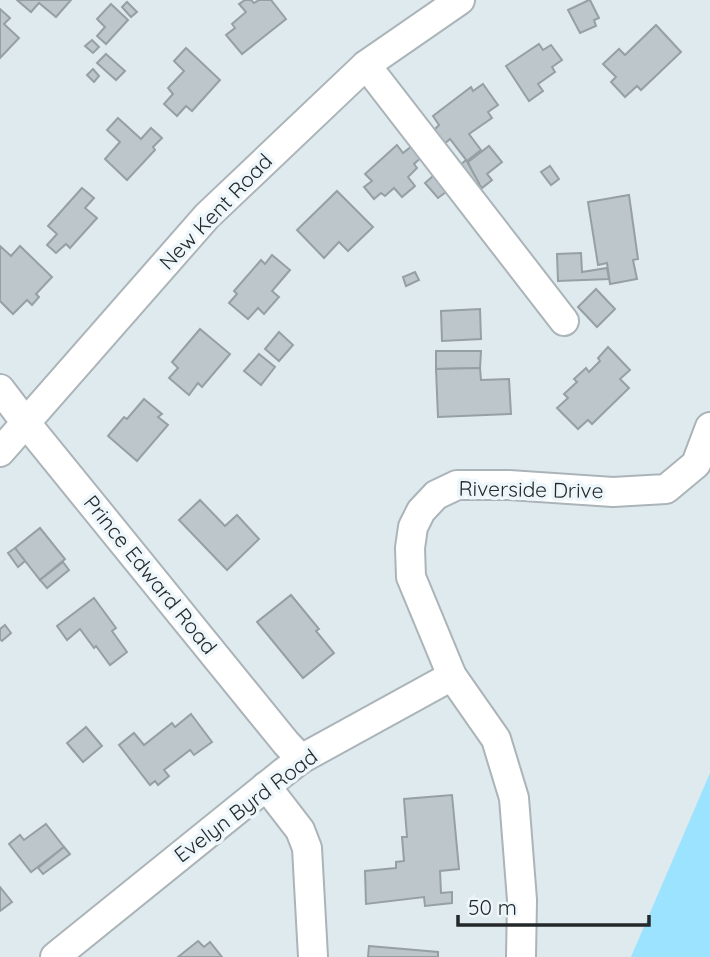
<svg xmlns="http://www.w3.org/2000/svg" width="710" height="957" viewBox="0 0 710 957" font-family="Quicksand,sans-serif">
	<rect width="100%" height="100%" fill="#dfeaee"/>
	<path fill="#9be3fe" d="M710,773V957H631Z"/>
	<g fill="#bdc7cb" stroke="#96a0a4" stroke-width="2">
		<path d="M17,0H71L56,17L39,3L31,12Z"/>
		<path d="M245,0H251L254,3L259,0H271L286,19L242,54L226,35L235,28L232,24L246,12L239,4Z"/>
		<path d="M589,0H590L599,18L594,20L596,26L580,33L568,10Z"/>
		<path d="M127,2L137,12L131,17L122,7Z"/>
		<path d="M111,4L128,20L106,44L97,36L105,27L97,19Z"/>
		<path d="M0,9L10,18L4,24L19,38L0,58Z"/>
		<path d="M656,25L681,52L641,90L637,86L625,97L611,82L616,77L603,64L619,49L625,55Z"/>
		<path d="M92,40L99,47L93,53L85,46Z"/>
		<path d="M539,44L543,50L551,45L562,60L552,67L555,72L538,84L543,91L529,101L506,66Z"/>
		<path d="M186,48L220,80L192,111L186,106L177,116L164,104L173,94L168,88L184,71L174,61Z"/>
		<path d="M106,54L125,71L116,80L97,63Z"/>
		<path d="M93,69L99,76L94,82L87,75Z"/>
		<path d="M483,84L498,105L488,112L492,118L469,134L481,150L467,161L450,139L443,145L432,132L439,125L433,116L471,87L473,91Z"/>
		<path d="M118,118L141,139L151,128L162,138L153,147L155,150L127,180L105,159L120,142L107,130Z"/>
		<path d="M397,145L403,153L413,145L423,156L414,164L417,168L408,177L415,186L402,197L394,188L385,196L381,193L374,199L364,187L372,181L365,174Z"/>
		<path d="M489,146L502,162L487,174L492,180L482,188L477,182L468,162Z"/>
		<path d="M466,160L479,183L477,185L460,165Z"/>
		<path d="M550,166L559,179L551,185L541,172Z"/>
		<path d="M441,169L454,186L438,198L425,183Z"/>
		<path d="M82,188L94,198L85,208L97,218L70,248L66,244L56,253L47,245L57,234L48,226Z"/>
		<path d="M337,191L373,227L348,251L339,242L324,258L297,230Z"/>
		<path d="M629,195L638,259L633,260L637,279L610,284L607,263L598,265L588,202Z"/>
		<path d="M0,246L11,256L20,246L52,277L36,294L39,297L32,305L27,300L13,314L0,301Z"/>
		<path d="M581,253L582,272L607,268L609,279L558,281L557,254Z"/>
		<path d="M272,255L290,270L272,291L279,297L278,298L264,314L258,308L248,319L229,303L237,294L234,291L261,260L265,264Z"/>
		<path d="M415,272L419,280L406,286L403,277Z"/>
		<path d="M596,289L615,309L597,327L578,307Z"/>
		<path d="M480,309L481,339L442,341L441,311Z"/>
		<path d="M200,329L230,354L202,387L198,383L189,395L169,378L178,368L172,362Z"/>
		<path d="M279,332L293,345L279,361L265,349Z"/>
		<path d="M608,347L630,370L620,379L629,388L592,424L588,420L578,429L557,408L568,398L564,394L577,382L574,379L586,368L589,372L600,361L598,358Z"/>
		<path d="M436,351H481L480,368L436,369Z"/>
		<path d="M259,354L275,367L261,385L244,371Z"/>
		<path d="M480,368L481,380L509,379L511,414L438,417L436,369Z"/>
		<path d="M144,399L162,414L158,417L168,425L137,461L108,436L124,417L127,419Z"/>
		<path d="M200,500L225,526L237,515L259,539L227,570L179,520Z"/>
		<path d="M40,528L65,559L40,580L15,548Z"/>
		<path d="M15,548L25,561L18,567L8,553Z"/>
		<path d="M63,562L69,570L47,588L40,580Z"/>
		<path d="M291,595L319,629L316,631L334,653L303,678L257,622Z"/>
		<path d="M94,598L116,628L112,631L127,652L110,665L96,646L94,648L80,629L67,640L57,626Z"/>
		<path d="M5,625L11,633L2,641L0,639V629Z"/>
		<path d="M191,714L212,742L194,755L190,750L164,770L169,776L158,785L155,781L150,785L119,745L134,733L144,745L172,723L175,727Z"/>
		<path d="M86,727L102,746L83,762L67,743Z"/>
		<path d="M452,795L459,869L440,871L441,893L452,892V903L425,906L424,897L366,904L365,871L396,868V862L404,861L402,837H407L404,799Z"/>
		<path d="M46,824L64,847L31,872L9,844L20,835L24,840Z"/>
		<path d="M64,847L70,854L43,874L38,868Z"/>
		<path d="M0,887L12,902L0,911Z"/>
		<path d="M198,941L204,947L210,942L222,957H178Z"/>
		<path d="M369,946L438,952V957H368Z"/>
	</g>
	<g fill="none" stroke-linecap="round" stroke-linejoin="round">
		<g stroke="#abb4b8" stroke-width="32">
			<g id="minor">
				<path d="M366,65L564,321"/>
				<path d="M0,389L26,423L286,743L301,759"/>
				<path d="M0,452L207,216L366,65L460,0"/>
				<path d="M266,786L300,830L307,848L313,957"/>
				<path d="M55,957L284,772L301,759L452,676"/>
				<path d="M521,957L522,900L514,798L496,739L452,676L411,577L410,548L413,527L421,511L436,495L457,485H509L613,492L666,489L696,464L710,427"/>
			</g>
		</g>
		<use href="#minor" stroke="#fff" stroke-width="28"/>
	</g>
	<g text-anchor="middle" stroke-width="7" stroke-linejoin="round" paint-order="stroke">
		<g font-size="21" fill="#25282a" stroke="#edf7fb">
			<text transform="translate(216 212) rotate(-46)" y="7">New Kent Road</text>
			<text transform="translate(531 490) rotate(1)" y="7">Riverside Drive</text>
			<text transform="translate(150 575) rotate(51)" y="7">Prince Edward Road</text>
			<text transform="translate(246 806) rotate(-37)" y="7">Evelyn Byrd Road</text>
		</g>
	</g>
	<path d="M458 915v10h191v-10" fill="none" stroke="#25282a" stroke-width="3.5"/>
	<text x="468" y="915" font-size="21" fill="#25282a" stroke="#edf7fb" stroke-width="5" paint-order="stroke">50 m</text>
</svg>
